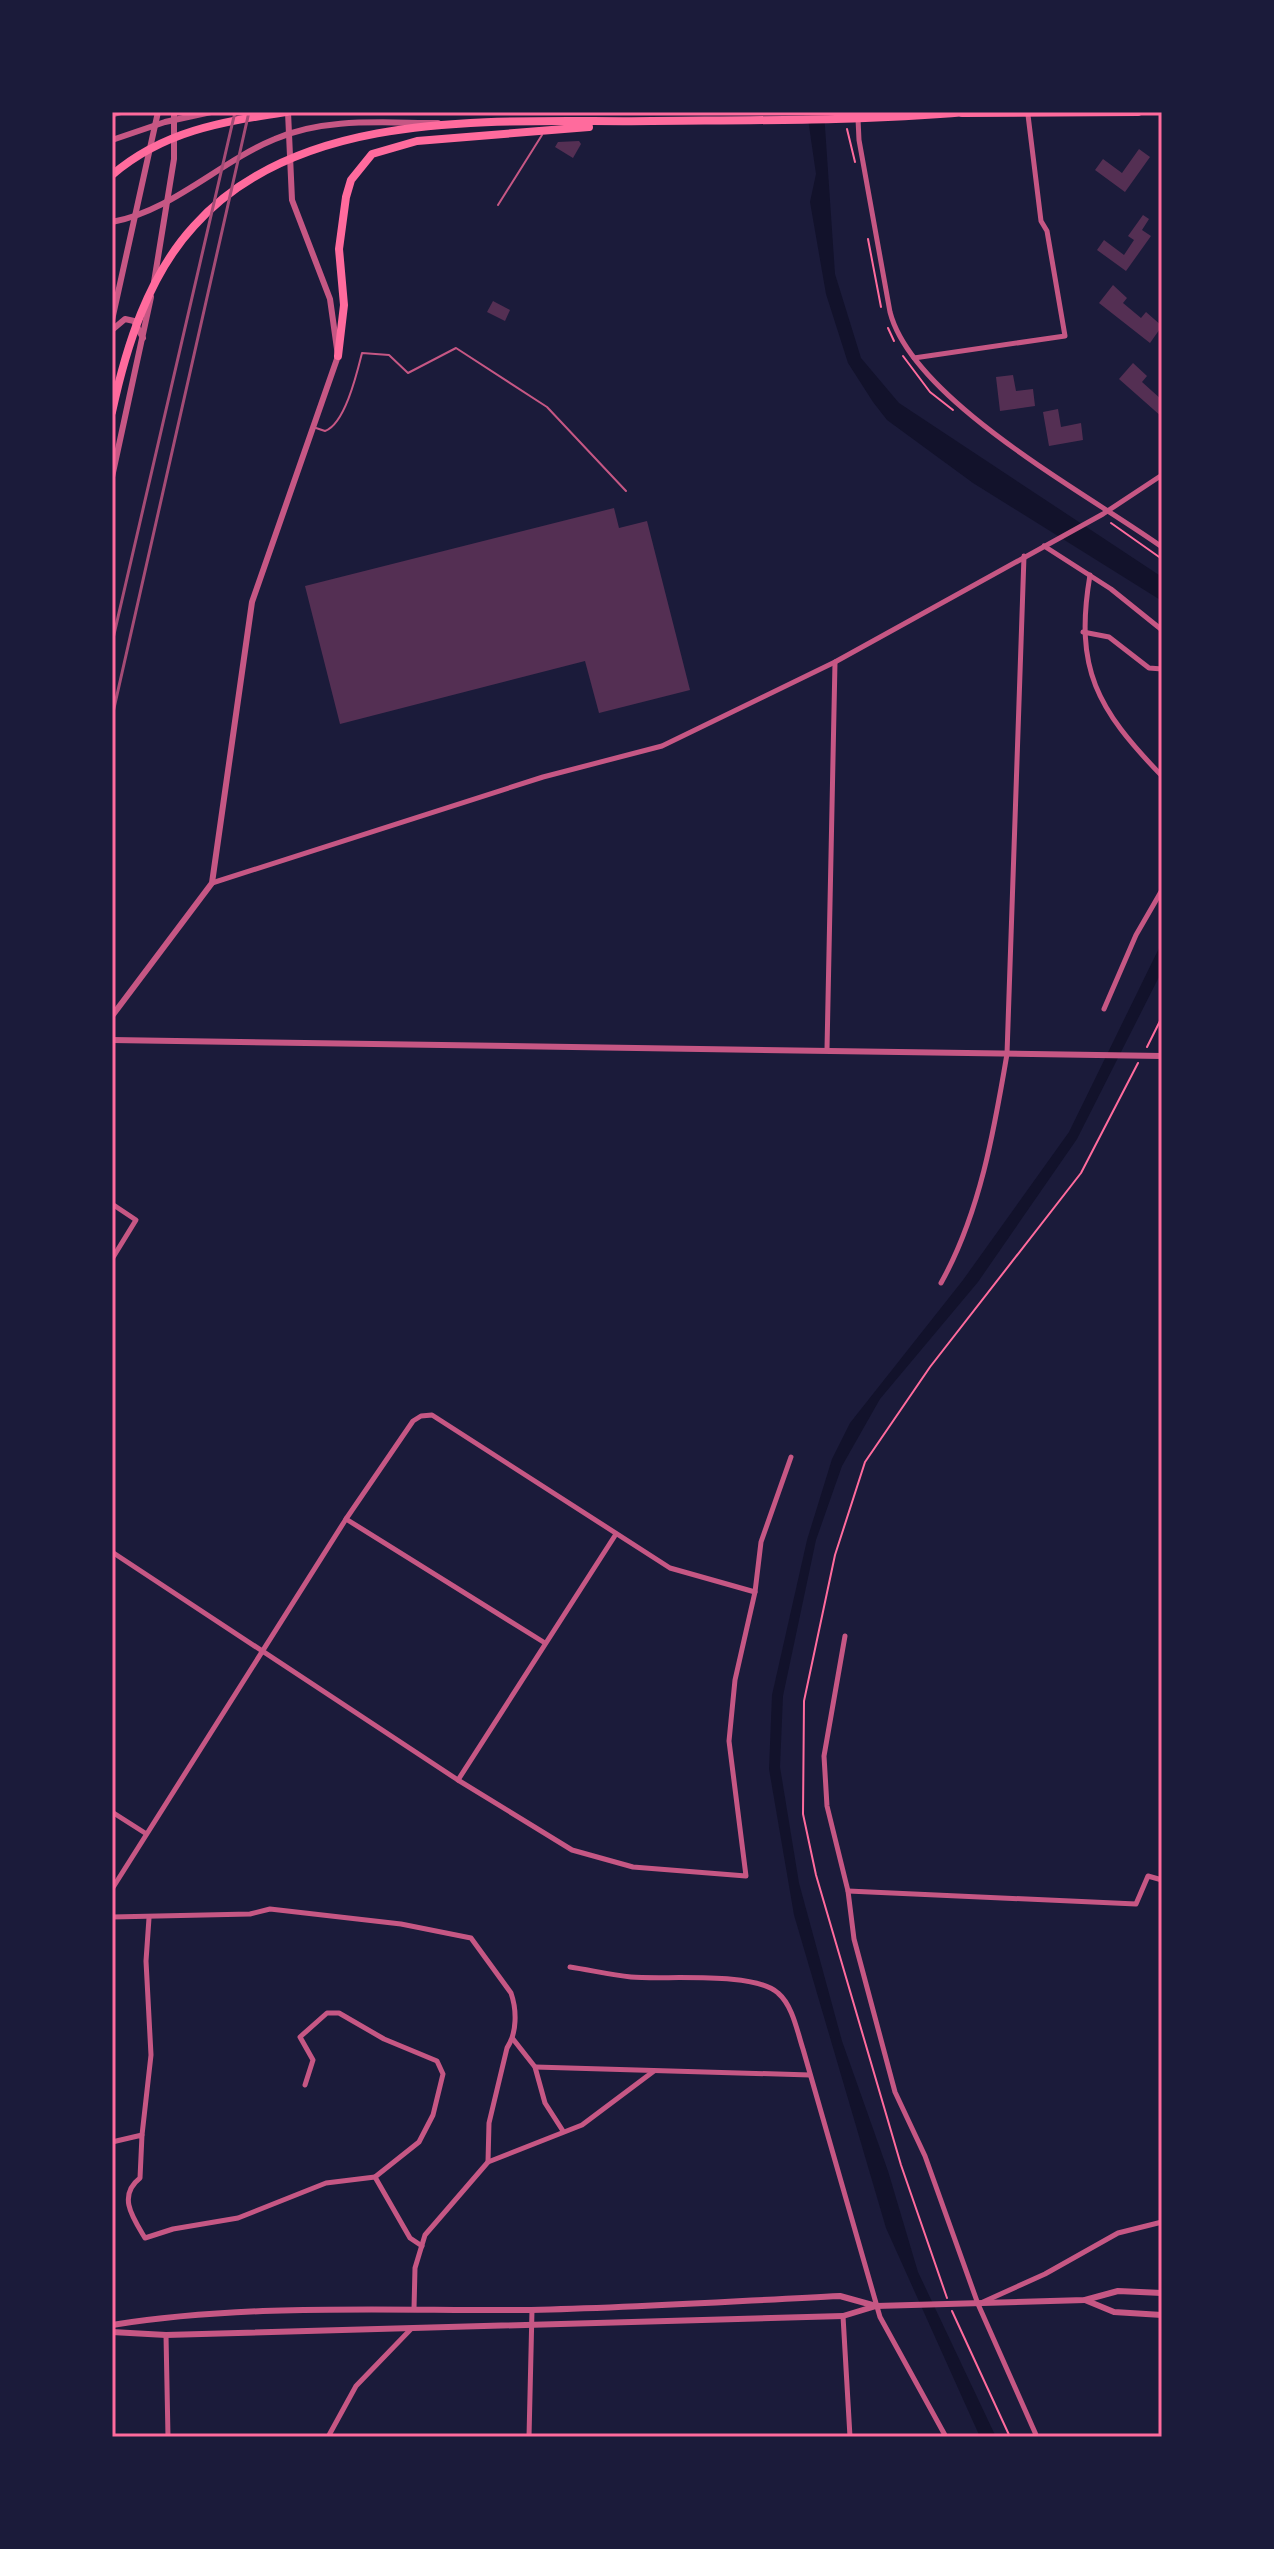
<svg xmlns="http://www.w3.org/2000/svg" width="1274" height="2549" viewBox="0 0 1274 2549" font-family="'Noto Sans',sans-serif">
	<rect width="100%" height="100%" fill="#1b1b3a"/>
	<g fill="#12122b">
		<path d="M807,112H824L835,274L861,358L899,403L1162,577V601L973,483L887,420L873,402L848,363L826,294L810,202L816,174Z"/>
		<path d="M1162,942V971L1077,1139L978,1282L880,1399L842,1466L816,1540L783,1696L780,1767L799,1883L842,2041L888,2171L918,2272L996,2437H980L886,2228L794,1915L769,1769L772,1695L807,1540L832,1459L850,1423L963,1280L1069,1132Z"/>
	</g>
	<g fill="#542f53">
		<path d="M579,141L581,144L573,158L555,147L558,142Z"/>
		<path d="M1139,149L1150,157L1125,192L1095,170L1103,159L1122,173Z"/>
		<path d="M1143,215L1149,219L1142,230L1151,236L1126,271L1097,250L1104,240L1124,255L1134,240L1128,236Z"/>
		<path d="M1113,285L1127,298L1123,303L1141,318L1146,312L1162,326L1150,343L1099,303Z"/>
		<path d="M493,301L510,310L505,321L487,312Z"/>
		<path d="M1133,363L1147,376L1142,382L1162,400V417L1119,379Z"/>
		<path d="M1013,375L1016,391L1033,389L1035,406L1000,411L996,377Z"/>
		<path d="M1058,409L1061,427L1081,423L1083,440L1049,446L1043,412Z"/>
		<path d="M614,508L619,528L647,521L690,690L599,713L585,661L340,724L305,586Z"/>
	</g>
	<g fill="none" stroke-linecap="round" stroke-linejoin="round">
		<g stroke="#ff6b9d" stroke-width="2">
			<path d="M847,129L855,162"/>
			<path d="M868,239L881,307"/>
			<path d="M888,328L894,341"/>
			<path d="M903,356L930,392L953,410"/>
			<path d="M1111,523L1162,559"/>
			<path d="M1147,1047L1162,1017"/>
			<path d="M947,2298L901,2165L816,1875L803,1814L804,1701L835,1555L865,1462L930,1367L1081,1173L1138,1063"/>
			<path d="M952,2311L1010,2437"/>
		</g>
		<g stroke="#c65784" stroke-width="2">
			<path d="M498,205L542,135"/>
			<path d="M316,428L325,431C345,424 357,373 362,353L389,355L408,373L456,348L547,407L626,491"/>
		</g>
		<g stroke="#c65784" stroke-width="5">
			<path d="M858,119L859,140L890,312C913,401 1088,494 1162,547"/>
			<path d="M914,358L1065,336L1047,231L1041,221L1028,115"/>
			<path d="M1044,546L1111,589L1162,630"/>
			<path d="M1090,575C1074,669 1097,709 1162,776"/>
			<path d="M1083,632L1109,637L1149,668L1162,669"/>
			<path d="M212,883L543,777L662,746L835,662L1103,514L1162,475"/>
			<path d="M1104,1009L1136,935L1162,890"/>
			<path d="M827,1049L835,662"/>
			<path d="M112,1204L136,1220L112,1259"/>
			<path d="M941,1283C980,1213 994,1131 1007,1054L1024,556"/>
			<path d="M346,1519L545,1643"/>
			<path d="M112,1552L458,1780L572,1850L633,1867L746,1876L729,1741L735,1680L755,1592L761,1542L791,1457"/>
			<path d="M845,1636L824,1756L827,1806L848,1891L854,1939L895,2092L925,2156L978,2304L1037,2437"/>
			<path d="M458,1780L616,1534"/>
			<path d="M112,1812L145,1833"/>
			<path d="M112,1889L346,1519L413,1421L421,1416L432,1415L670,1568L755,1592"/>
			<path d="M848,1891L1136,1904L1148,1876L1162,1880"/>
			<path d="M112,1917L250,1914L270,1909L401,1924L471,1938L511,1993C517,2010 517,2033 507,2048L489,2123L488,2162L425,2235L415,2268L414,2309"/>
			<path d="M570,1967C590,1970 611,1975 631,1977C664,1980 754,1971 778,1993C793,2006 797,2031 803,2049L880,2317L946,2437"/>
			<path d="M513,2039L535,2067L545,2103L563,2131"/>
			<path d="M535,2067L810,2075"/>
			<path d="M305,2085L313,2060L300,2037L327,2013H339L384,2039L437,2061L443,2074L433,2115L419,2142L375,2177L410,2238L422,2246"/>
			<path d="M142,2135L151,2055L146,1961L149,1918"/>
			<path d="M112,2142L142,2135L140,2178C117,2196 133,2218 145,2238L173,2229L238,2218L326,2183L375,2177"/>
			<path d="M488,2162L582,2125L654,2071"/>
			<path d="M983,2302L1045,2274L1118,2233L1162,2222"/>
			<path d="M843,2316L850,2437"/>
			<path d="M166,2335L168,2437"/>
			<path d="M328,2437L356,2386L411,2329"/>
			<path d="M529,2437L532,2310"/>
		</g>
		<g stroke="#c65784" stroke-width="6">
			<path d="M112,140L165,122L211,112"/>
			<path d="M112,222C172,211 219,162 275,139C325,117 384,123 438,123"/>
			<path d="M154,282L174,159V112"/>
			<path d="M112,320L158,112"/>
			<path d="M112,330L125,319L134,321L143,338"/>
			<path d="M112,477L151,297"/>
			<path d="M112,1016L212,883L252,602L338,356L330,299L292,200L288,112"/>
			<path d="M112,1040L1162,1056"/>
			<path d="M1085,2300L1114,2312L1162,2315"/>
			<path d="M112,2325C249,2303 392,2311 531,2310C634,2308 737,2301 840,2296L876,2306"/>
			<path d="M112,2332L166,2335L843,2316L876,2306L1085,2300L1118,2291L1162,2293"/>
		</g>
		<g stroke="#ff6b9d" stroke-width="8">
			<path d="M962,113L1138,112"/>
			<path d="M112,175C163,131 221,122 286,112"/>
			<path d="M338,356L344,305L339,249L346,197L351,180L372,154L417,141L589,127"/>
			<path d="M112,412C126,347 148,276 194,226C303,104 505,123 652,121C756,120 862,121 966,112"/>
		</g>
		<g stroke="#a44b75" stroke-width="3">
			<path d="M112,116L126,112"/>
			<path d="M112,643L235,112"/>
			<path d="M112,717L249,112"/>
		</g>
	</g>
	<rect width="1274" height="2549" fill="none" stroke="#1b1b3a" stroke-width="228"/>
	<rect x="114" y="114" width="1046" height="2321" fill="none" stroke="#ff6b9d" stroke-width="3"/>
</svg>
